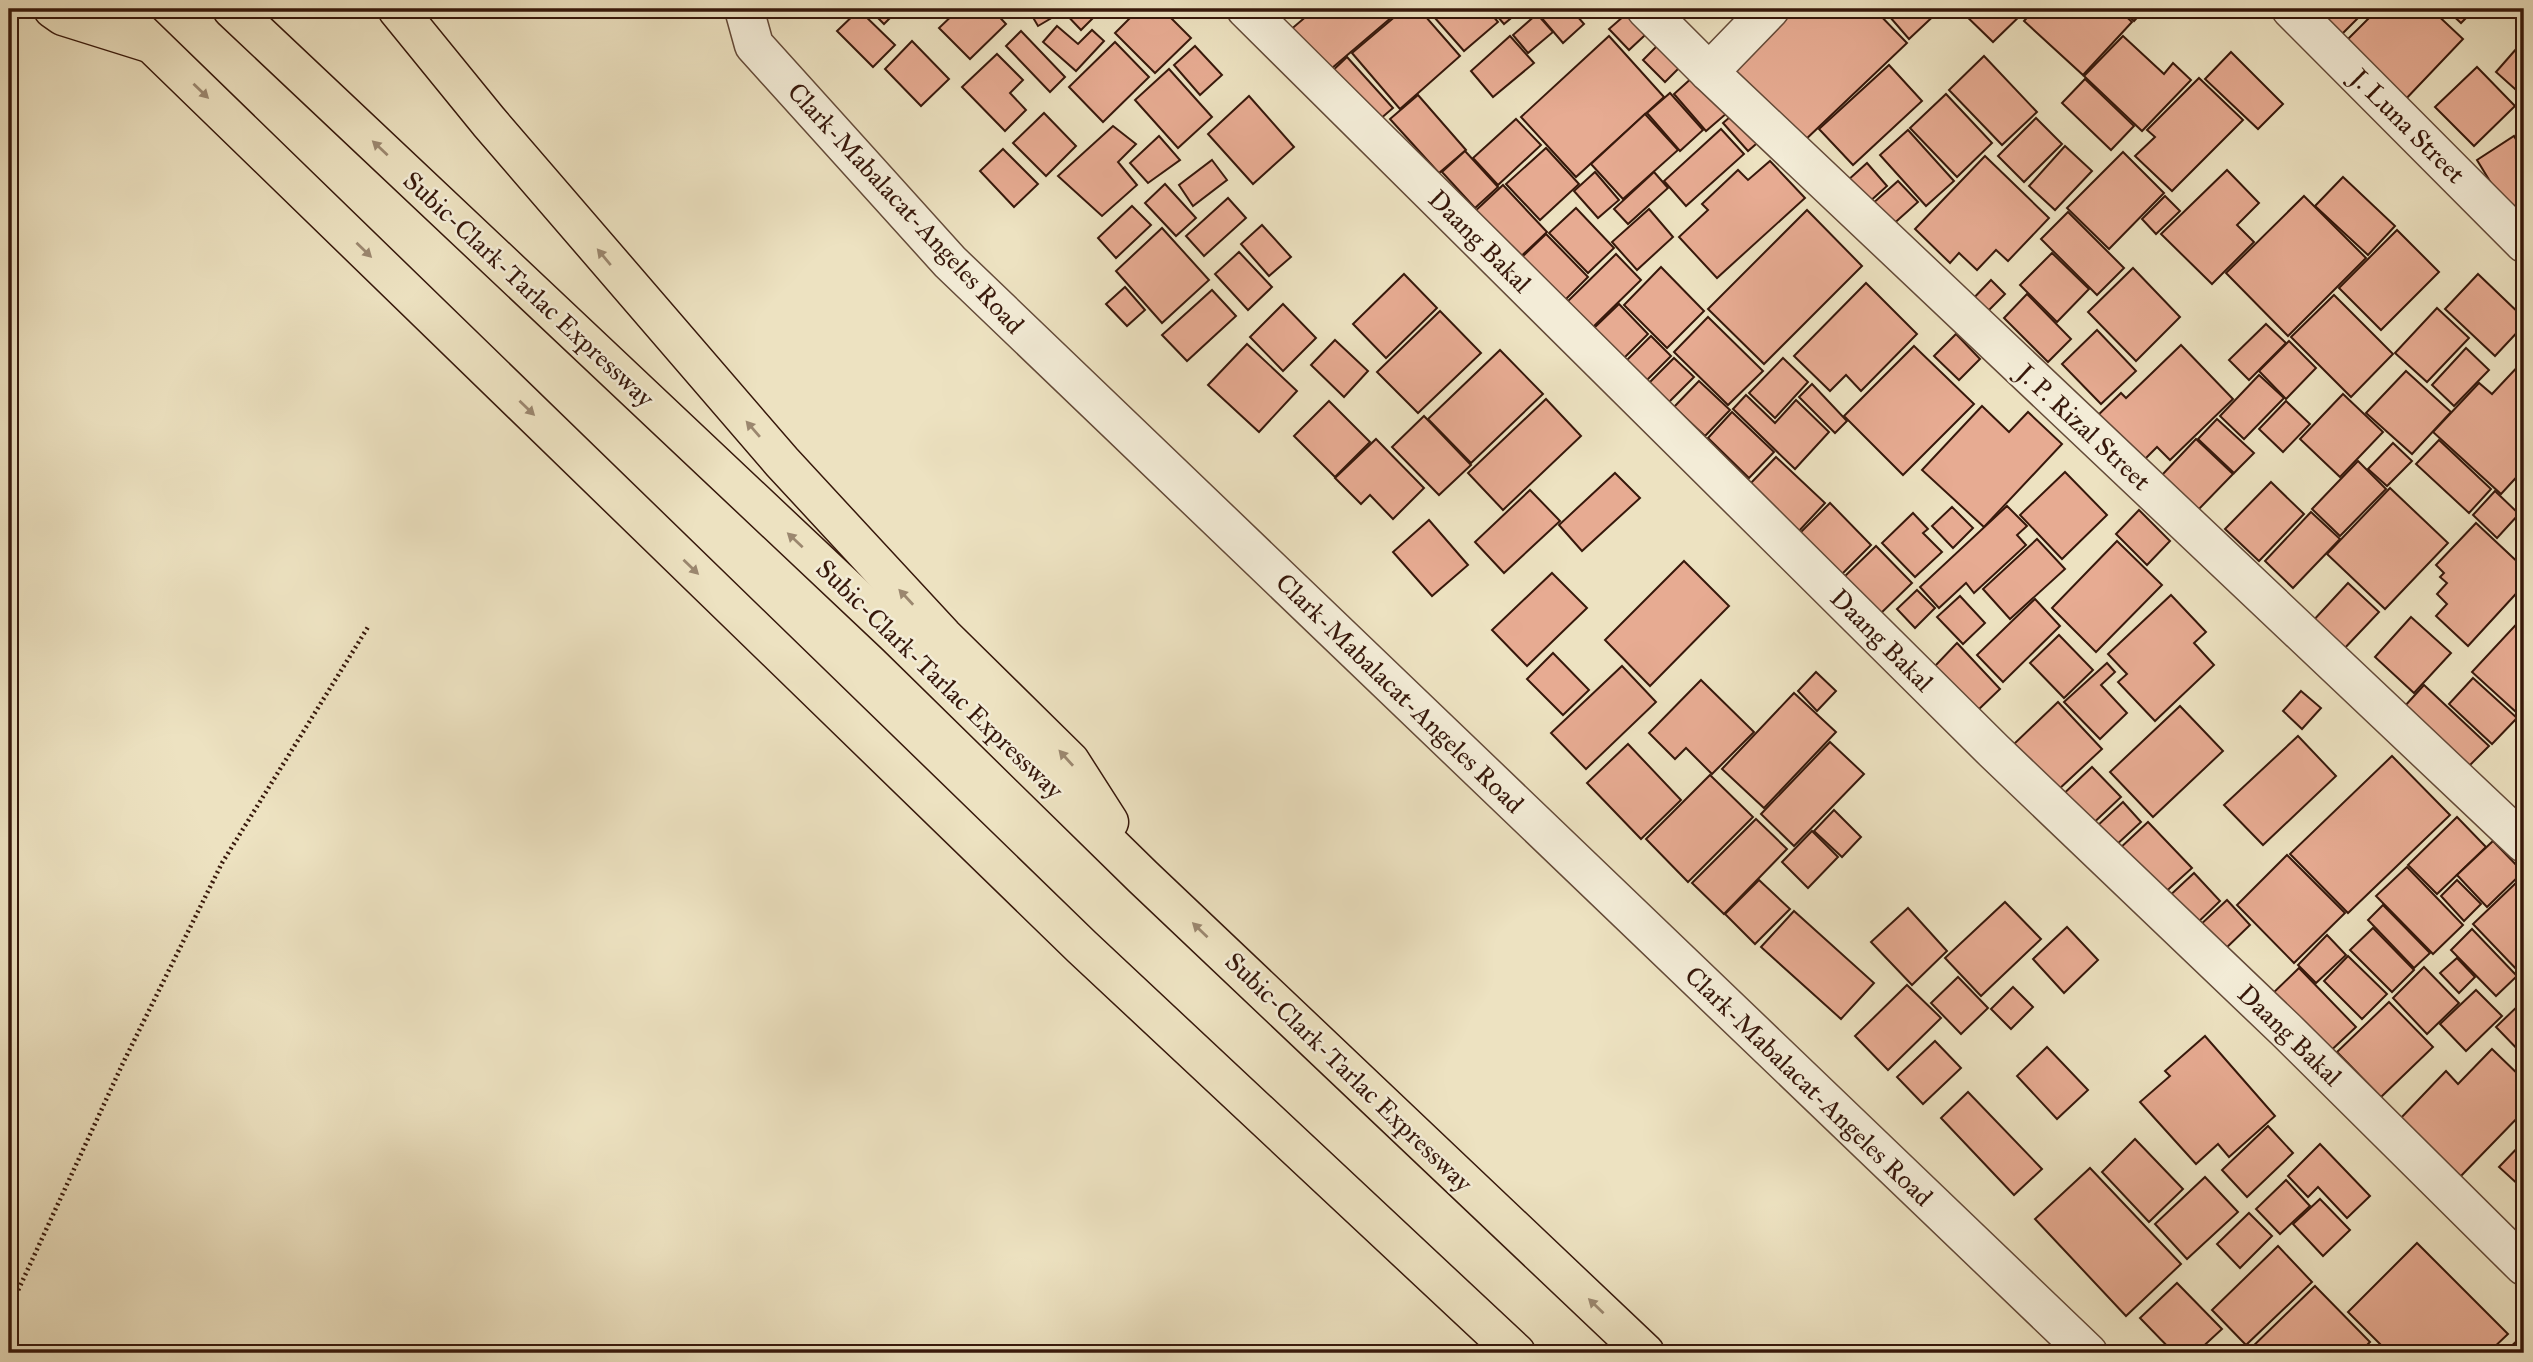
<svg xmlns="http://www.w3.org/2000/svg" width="2533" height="1362" viewBox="0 0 2533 1362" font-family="'IM FELL Great Primer',serif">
	<rect width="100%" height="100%" fill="#ede2c1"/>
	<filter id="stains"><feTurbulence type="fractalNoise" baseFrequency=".00286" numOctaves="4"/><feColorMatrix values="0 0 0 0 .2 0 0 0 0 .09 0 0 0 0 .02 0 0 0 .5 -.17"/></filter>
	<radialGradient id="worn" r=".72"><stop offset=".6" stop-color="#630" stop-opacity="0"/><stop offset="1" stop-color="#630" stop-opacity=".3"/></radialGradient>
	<g fill="#e7ab92" stroke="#37180b" stroke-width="2">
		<path d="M869,9H899L884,24Z"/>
		<path d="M959,9H992L1006,24L970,59L939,28Z"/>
		<path d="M1028,9H1050L1055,16L1038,26Z"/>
		<path d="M1061,9H1102L1081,30Z"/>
		<path d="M1139,9H1162L1191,38L1155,73L1115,33Z"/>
		<path d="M1315,9H1397L1399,11L1325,74L1289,31Z"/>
		<path d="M1404,9H1419L1460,56L1400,109L1352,53Z"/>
		<path d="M1427,9H1487L1498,22L1464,51Z"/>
		<path d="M1491,9H1522L1504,24Z"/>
		<path d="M1534,9H1571L1584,24L1563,43Z"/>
		<path d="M1632,9L1659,22L1629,50L1609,29Z"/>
		<path d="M1778,9H1874L1907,43L1803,142L1724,60Z"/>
		<path d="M1883,9H1941L1909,39Z"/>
		<path d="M1959,9H2027L1993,42Z"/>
		<path d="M2035,9H2118L2132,22L2083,75L2024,21Z"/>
		<path d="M2121,9H2145L2134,21Z"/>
		<path d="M2310,9H2367L2339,37Z"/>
		<path d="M2378,9H2431L2463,39L2402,103L2341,46Z"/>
		<path d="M2446,9H2475L2461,23Z"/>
		<path d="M859,10L895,45L873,67L837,31Z"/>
		<path d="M1537,14L1553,32L1528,53L1513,35Z"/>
		<path d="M1057,26L1078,44L1092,30L1104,41L1076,71L1043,42Z"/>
		<path d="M1021,31L1065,77L1050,92L1006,46Z"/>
		<path d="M1668,35L1690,57L1665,82L1643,60Z"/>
		<path d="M1510,36L1534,63L1493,97L1471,71Z"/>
		<path d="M1609,36L1664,97L1576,177L1521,117Z"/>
		<path d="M2123,36L2164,74L2173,63L2191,80L2142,131L2084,76Z"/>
		<path d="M2524,40V97L2496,72Z"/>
		<path d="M912,41L949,79L921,106L885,69Z"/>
		<path d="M1115,42L1149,77L1103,122L1069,87Z"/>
		<path d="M1195,46L1222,75L1200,95L1174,65Z"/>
		<path d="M2231,52L2283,104L2258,129L2205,79Z"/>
		<path d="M997,54L1023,80L1010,93L1026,110L1005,131L962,87Z"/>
		<path d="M1984,56L2037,112L2002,145L1949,90Z"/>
		<path d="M1347,57L1393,108L1372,126L1327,76Z"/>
		<path d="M1889,65L1922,101L1853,165L1819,129Z"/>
		<path d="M2477,67L2515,106L2474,146L2435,107Z"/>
		<path d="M1169,69L1212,117L1178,148L1135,100Z"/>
		<path d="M1694,76L1727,113L1706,131L1674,94Z"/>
		<path d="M2199,78L2243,120L2172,191L2135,156L2155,137L2147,130Z"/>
		<path d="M2085,79L2134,126L2111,150L2062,103Z"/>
		<path d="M1670,93L1703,130L1680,151L1647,113Z"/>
		<path d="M1946,94L1992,143L1957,177L1910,128Z"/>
		<path d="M1418,95L1466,150L1439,173L1390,119Z"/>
		<path d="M1249,96L1294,147L1253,184L1208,134Z"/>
		<path d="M1738,110L1763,138L1748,151L1723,123Z"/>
		<path d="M1044,113L1076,146L1046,176L1013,143Z"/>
		<path d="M1645,114L1678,150L1623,199L1591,164Z"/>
		<path d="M2036,118L2062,144L2024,182L1998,156Z"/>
		<path d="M1516,119L1541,145L1498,185L1473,158Z"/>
		<path d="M1113,126L1136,144L1118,162L1137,185L1102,216L1058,176Z"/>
		<path d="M1721,129L1744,154L1686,206L1664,181Z"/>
		<path d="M1908,130L1954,181L1926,206L1880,155Z"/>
		<path d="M1159,136L1180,160L1148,183L1130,163Z"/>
		<path d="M2514,136L2524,153V213L2513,219L2477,160Z"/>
		<path d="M2065,146L2092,171L2055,210L2029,186Z"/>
		<path d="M1546,148L1579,184L1540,220L1506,184Z"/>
		<path d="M1003,149L1038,184L1014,207L980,171Z"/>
		<path d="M1465,151L1498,187L1475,208L1442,172Z"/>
		<path d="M2123,152L2164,193L2109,249L2067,208Z"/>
		<path d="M1985,156L2049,218L2008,261L1996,250L1977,270L1959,253L1950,263L1915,229Z"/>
		<path d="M1212,160L1227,180L1193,206L1179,185Z"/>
		<path d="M1770,161L1805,198L1717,278L1679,237L1708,210L1702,204L1738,170L1748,180Z"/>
		<path d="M1867,163L1887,186L1868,203L1847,181Z"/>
		<path d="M2227,170L2259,203L2237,225L2254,242L2212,284L2161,234Z"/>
		<path d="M1595,172L1619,200L1598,218L1574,191Z"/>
		<path d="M1654,172L1668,188L1628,224L1614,209Z"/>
		<path d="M2343,177L2395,226L2368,255L2315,206Z"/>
		<path d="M1898,181L1918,202L1890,227L1871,205Z"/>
		<path d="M1165,184L1196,218L1176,236L1145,203Z"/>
		<path d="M1503,185L1547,232L1516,261L1472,214Z"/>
		<path d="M2165,196L2180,211L2156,234L2142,219Z"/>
		<path d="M2304,196L2366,258L2288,336L2226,273Z"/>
		<path d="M1228,198L1246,218L1204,256L1186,236Z"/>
		<path d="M1132,206L1151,225L1116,258L1098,238Z"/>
		<path d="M1576,208L1614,248L1588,273L1549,233Z"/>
		<path d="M1649,209L1673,237L1637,270L1612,242Z"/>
		<path d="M1807,210L1862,266L1764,364L1708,309Z"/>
		<path d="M2068,212L2124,268L2097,295L2041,239Z"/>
		<path d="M1262,225L1291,257L1269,276L1241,244Z"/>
		<path d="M1162,228L1209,280L1162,323L1116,271Z"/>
		<path d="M2397,230L2439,272L2381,330L2339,288Z"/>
		<path d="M1546,234L1588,277L1563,302L1520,259Z"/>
		<path d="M1239,252L1272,287L1248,310L1215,274Z"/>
		<path d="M2052,253L2089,289L2057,322L2020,285Z"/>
		<path d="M1616,254L1641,280L1591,329L1566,303Z"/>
		<path d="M1661,267L1704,311L1667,348L1624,305Z"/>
		<path d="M2133,268L2180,317L2136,361L2088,312Z"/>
		<path d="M1404,274L1437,308L1386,358L1353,324Z"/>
		<path d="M2478,274L2524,318V325L2495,356L2445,309Z"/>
		<path d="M1991,280L2005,294L1981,318L1967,305Z"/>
		<path d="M1866,283L1917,334L1861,391L1846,375L1830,391L1794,356Z"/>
		<path d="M1125,287L1145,310L1127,326L1106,304Z"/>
		<path d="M1212,290L1236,316L1187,361L1162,335Z"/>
		<path d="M2027,294L2071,339L2048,362L2004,318Z"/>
		<path d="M2334,295L2393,354L2351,397L2291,337Z"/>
		<path d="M1283,304L1316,338L1283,371L1250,337Z"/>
		<path d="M1619,304L1648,334L1623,359L1593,329Z"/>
		<path d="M2437,308L2469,338L2427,382L2395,353Z"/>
		<path d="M1440,311L1481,353L1418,413L1377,372Z"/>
		<path d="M1708,317L1763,371L1728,405L1674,352Z"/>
		<path d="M2266,324L2286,343L2249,380L2229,360Z"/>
		<path d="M2097,330L2136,371L2101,404L2062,364Z"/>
		<path d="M1956,334L1980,359L1959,380L1934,356Z"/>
		<path d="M1651,336L1671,356L1645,382L1626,361Z"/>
		<path d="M1335,340L1368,371L1344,397L1311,365Z"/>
		<path d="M2289,341L2316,368L2286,399L2259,371Z"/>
		<path d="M1247,344L1297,391L1259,432L1208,385Z"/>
		<path d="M2181,345L2233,399L2170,460L2157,447L2138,466L2093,420L2121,393L2126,398Z"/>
		<path d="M1914,346L1974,404L1903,475L1844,416Z"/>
		<path d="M2466,348L2489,370L2454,406L2432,385Z"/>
		<path d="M1500,350L1543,394L1471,463L1428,419Z"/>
		<path d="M1674,358L1694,377L1669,402L1649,383Z"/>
		<path d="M1783,358L1808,382L1775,418L1749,393Z"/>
		<path d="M2523,361L2524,469L2501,494L2433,432L2479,383L2492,394Z"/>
		<path d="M2406,371L2451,412L2412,454L2366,413Z"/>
		<path d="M2259,375L2284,398L2244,439L2220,416Z"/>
		<path d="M1699,381L1730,410L1705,436L1674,407Z"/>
		<path d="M1812,384L1847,421L1835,433L1799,397Z"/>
		<path d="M2343,394L2383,432L2340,477L2300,439Z"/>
		<path d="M1746,395L1775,423L1796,400L1829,432L1795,469L1733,409Z"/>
		<path d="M1546,399L1581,436L1503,510L1468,473Z"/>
		<path d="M1329,401L1370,442L1335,477L1294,436Z"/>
		<path d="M2286,401L2310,424L2283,452L2259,429Z"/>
		<path d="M1982,406L2009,432L2028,412L2062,444L1984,527L1922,470Z"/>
		<path d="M1732,412L1774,452L1749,478L1708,438Z"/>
		<path d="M1424,416L1471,465L1439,495L1392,447Z"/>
		<path d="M2217,419L2254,453L2234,473L2198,439Z"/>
		<path d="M1376,439L1424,488L1393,519L1370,495L1361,504L1335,478Z"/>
		<path d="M2196,439L2233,474L2198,510L2162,475Z"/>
		<path d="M2439,440L2491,489L2469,513L2416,464Z"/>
		<path d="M2393,443L2412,461L2387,486L2368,469Z"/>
		<path d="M1776,457L1825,503L1798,532L1749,485Z"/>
		<path d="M2358,461L2386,489L2340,536L2312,509Z"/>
		<path d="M2065,472L2107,515L2062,559L2020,515Z"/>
		<path d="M1615,473L1640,498L1582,551L1559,525Z"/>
		<path d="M2271,482L2304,514L2259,561L2225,529Z"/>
		<path d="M2390,488L2448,543L2385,609L2327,554Z"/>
		<path d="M1530,490L1560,521L1504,573L1475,542Z"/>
		<path d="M2495,491L2519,514L2497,538L2473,515Z"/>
		<path d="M1830,503L1871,545L1839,577L1798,535Z"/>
		<path d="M2007,506L2027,526L2017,535L2026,545L1974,593L1966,583L1939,608L1920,587Z"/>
		<path d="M1952,507L1973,528L1953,548L1932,526Z"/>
		<path d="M2139,510L2170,541L2147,565L2116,534Z"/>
		<path d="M2311,512L2340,539L2293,588L2265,561Z"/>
		<path d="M1913,513L1928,529L1923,533L1942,552L1915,577L1882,543Z"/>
		<path d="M1429,520L1468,565L1432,596L1393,552Z"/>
		<path d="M2476,523L2524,568V585L2468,646L2436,616L2447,604L2437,594L2447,583L2440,577L2444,573L2436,565Z"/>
		<path d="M2037,539L2065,569L2010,619L1983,589Z"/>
		<path d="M2117,541L2162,585L2096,652L2052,608Z"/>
		<path d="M1876,546L1912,583L1878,616L1842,579Z"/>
		<path d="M1684,561L1729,606L1650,686L1605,640Z"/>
		<path d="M1552,573L1587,608L1527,666L1492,630Z"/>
		<path d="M2348,583L2379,612L2341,652L2311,623Z"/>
		<path d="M1917,590L1935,608L1915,628L1897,609Z"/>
		<path d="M2171,595L2206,632L2194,643L2214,665L2155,721L2118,682L2127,674L2108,654Z"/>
		<path d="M1960,596L1985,623L1963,644L1937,617Z"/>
		<path d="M2035,599L2060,626L2003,682L1977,655Z"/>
		<path d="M2524,616V703L2516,712L2472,672Z"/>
		<path d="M2411,617L2451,653L2414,693L2375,657Z"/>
		<path d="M2059,635L2093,670L2064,698L2030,663Z"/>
		<path d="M1957,643L2000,689L1977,711L1935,666Z"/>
		<path d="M1553,653L1589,690L1563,715L1527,679Z"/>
		<path d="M2107,663L2115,672L2101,685L2127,713L2100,739L2064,702Z"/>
		<path d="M1622,666L1656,702L1586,769L1551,733Z"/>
		<path d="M1816,672L1836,691L1817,711L1798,691Z"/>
		<path d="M2473,678L2517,718L2492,744L2449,704Z"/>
		<path d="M1701,680L1754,732L1712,774L1686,748L1675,759L1649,733Z"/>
		<path d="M2424,685L2489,746L2468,767L2404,707Z"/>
		<path d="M2301,691L2321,708L2302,729L2283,711Z"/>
		<path d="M1794,693L1836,732L1764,808L1722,769Z"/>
		<path d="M2058,702L2102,749L2058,790L2014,744Z"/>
		<path d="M2180,706L2223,751L2153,817L2110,772Z"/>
		<path d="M2298,736L2336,776L2263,845L2224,805Z"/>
		<path d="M1830,742L1864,774L1794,846L1761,814Z"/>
		<path d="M1628,744L1681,800L1641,839L1587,783Z"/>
		<path d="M2392,756L2450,815L2348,913L2290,854Z"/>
		<path d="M2092,767L2121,797L2086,830L2057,800Z"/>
		<path d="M1710,775L1753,817L1688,882L1646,839Z"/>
		<path d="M2123,802L2141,822L2114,847L2096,827Z"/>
		<path d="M1834,810L1861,837L1842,857L1814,831Z"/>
		<path d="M2457,817L2486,847L2437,894L2408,865Z"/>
		<path d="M1756,819L1787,849L1724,914L1692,883Z"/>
		<path d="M2148,822L2192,868L2161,896L2118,850Z"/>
		<path d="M1812,831L1838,857L1808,888L1782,862Z"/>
		<path d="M2493,841L2523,872L2487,907L2457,875Z"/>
		<path d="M2287,855L2345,913L2294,963L2237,905Z"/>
		<path d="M2407,867L2463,925L2433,954L2376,896Z"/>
		<path d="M2194,873L2220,901L2192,928L2165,900Z"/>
		<path d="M1759,880L1790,909L1755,944L1725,914Z"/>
		<path d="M2457,880L2481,904L2464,921L2441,896Z"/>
		<path d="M2519,880L2524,886V969L2520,973L2473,924Z"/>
		<path d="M2227,900L2250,925L2222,952L2198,927Z"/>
		<path d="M2005,902L2041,939L1981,996L1945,958Z"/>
		<path d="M2383,905L2430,953L2414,968L2368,920Z"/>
		<path d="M1908,908L1947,951L1912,985L1871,942Z"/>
		<path d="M1794,911L1874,983L1841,1019L1761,947Z"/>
		<path d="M2067,927L2098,960L2064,993L2033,959Z"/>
		<path d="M2373,928L2414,970L2392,992L2350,950Z"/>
		<path d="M2472,929L2517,976L2496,996L2451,950Z"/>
		<path d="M2327,935L2346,955L2316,983L2298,965Z"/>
		<path d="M2348,956L2387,994L2362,1019L2324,981Z"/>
		<path d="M2457,958L2475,977L2459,993L2440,973Z"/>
		<path d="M2424,967L2459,1003L2427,1034L2393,998Z"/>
		<path d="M2299,968L2356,1027L2324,1057L2268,998Z"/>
		<path d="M1958,977L1988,1008L1961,1034L1931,1003Z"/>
		<path d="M1907,985L1941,1018L1888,1070L1855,1036Z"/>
		<path d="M2013,987L2033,1007L2011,1029L1991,1009Z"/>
		<path d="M2476,990L2502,1016L2466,1051L2440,1024Z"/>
		<path d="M2524,1000V1056L2496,1027Z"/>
		<path d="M2389,1002L2433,1047L2381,1097L2337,1052Z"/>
		<path d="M2205,1036L2275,1116L2229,1157L2218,1144L2196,1164L2140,1102L2170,1076L2165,1071Z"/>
		<path d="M1935,1041L1961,1068L1923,1104L1897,1077Z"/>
		<path d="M2047,1047L2088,1090L2057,1119L2017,1076Z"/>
		<path d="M2492,1049L2524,1080V1111L2458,1179L2398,1121L2446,1071L2458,1084Z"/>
		<path d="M1968,1092L2042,1169L2014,1195L1941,1118Z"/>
		<path d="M2268,1126L2293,1153L2247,1197L2222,1170Z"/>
		<path d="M2135,1139L2183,1189L2149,1222L2102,1172Z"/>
		<path d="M2524,1141V1185L2522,1188L2499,1167Z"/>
		<path d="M2320,1144L2370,1196L2347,1218L2318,1187L2308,1197L2288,1176Z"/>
		<path d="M2090,1168L2181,1264L2126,1316L2035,1219Z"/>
		<path d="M2205,1177L2238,1212L2187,1259L2155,1224Z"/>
		<path d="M2286,1180L2310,1206L2280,1234L2256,1209Z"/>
		<path d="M2320,1199L2350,1230L2323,1256L2293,1224Z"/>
		<path d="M2249,1213L2272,1236L2240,1268L2217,1244Z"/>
		<path d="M2417,1243L2508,1334L2488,1353H2389L2348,1312Z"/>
		<path d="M2278,1246L2312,1282L2246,1345L2212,1310Z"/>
		<path d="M2177,1283L2222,1329L2196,1353H2174L2140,1318Z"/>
		<path d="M2315,1286L2370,1342L2359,1353H2246Z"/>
		<path d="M2521,1337L2524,1353H2504Z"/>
	</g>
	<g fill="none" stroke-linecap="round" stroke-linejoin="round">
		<g stroke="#644a38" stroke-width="41">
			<g id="minor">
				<path d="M1246,9L1994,751L2286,1030L2524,1266"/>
				<path d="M1646,9L1709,72L2524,843"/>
				<path d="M2291,9L2524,243"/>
				<path d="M1709,72L1770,9"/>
			</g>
		</g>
		<g stroke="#644a38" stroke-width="41">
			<path id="tertiary" d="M744,9L754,45L950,262L2088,1353"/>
		</g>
		<g stroke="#37180b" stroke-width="41">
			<g id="motorway">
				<path d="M53,9L63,16L146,42"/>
				<path d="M116,9L1082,947L1516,1353"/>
				<path d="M232,9L896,635L1143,877L1645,1353"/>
				<path d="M397,9L489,122L782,462L943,636L1070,761L1109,822"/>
			</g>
		</g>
		<path stroke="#37180b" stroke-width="4.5" stroke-dasharray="2 3.5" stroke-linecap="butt" d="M9,1310L123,1063L222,863L368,627"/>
		<use href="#minor" stroke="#f3ecd7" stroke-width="38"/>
		<use href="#tertiary" stroke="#f3ecd7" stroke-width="38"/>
		<use href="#motorway" stroke="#ede2c1" stroke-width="38"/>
	</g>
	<defs><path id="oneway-solid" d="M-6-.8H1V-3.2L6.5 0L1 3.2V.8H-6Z" transform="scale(1.75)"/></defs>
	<g fill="#9b876f">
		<use href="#oneway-solid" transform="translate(201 91) rotate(44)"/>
		<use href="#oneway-solid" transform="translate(380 148) rotate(-137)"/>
		<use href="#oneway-solid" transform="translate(364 250) rotate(44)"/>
		<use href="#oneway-solid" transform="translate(604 257) rotate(-130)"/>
		<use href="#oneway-solid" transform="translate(527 408) rotate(44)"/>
		<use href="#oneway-solid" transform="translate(753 429) rotate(-131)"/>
		<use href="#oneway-solid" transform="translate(795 540) rotate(-137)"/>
		<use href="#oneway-solid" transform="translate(691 567) rotate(44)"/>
		<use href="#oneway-solid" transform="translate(906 597) rotate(-133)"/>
		<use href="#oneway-solid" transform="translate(1066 758) rotate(-132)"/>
		<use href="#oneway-solid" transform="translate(1200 930) rotate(-136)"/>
		<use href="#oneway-solid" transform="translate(1596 1306) rotate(-136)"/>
	</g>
	<g text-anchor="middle" stroke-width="5" stroke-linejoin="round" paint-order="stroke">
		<g font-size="26" fill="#37180b" stroke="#f3ecd7">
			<text transform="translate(2408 126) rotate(45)" y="9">J. Luna Street</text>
			<text transform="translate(906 208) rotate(47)" y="9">Clark-Mabalacat-Angeles Road</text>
			<text transform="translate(1480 241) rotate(45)" y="9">Daang Bakal</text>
			<text transform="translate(529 289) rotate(43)" y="9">Subic-Clark-Tarlac Expressway</text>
			<text transform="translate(2084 427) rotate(43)" y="9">J. P. Rizal Street</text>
			<text transform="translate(1882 640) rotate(45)" y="9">Daang Bakal</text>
			<text transform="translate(940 679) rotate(44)" y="9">Subic-Clark-Tarlac Expressway</text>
			<text transform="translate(1400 693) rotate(44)" y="9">Clark-Mabalacat-Angeles Road</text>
			<text transform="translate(2290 1035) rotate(44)" y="9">Daang Bakal</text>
			<text transform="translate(1349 1072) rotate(44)" y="9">Subic-Clark-Tarlac Expressway</text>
			<text transform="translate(1809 1086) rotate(44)" y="9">Clark-Mabalacat-Angeles Road</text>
		</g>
	</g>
	<rect width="2533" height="1362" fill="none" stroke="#ede2c1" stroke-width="35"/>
	<rect x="10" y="10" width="2512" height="1341" fill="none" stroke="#37180b" stroke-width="3.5"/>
	<rect x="18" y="18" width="2498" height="1327" fill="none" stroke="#37180b" stroke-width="2"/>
	<rect width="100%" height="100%" filter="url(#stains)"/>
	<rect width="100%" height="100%" fill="url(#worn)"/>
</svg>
